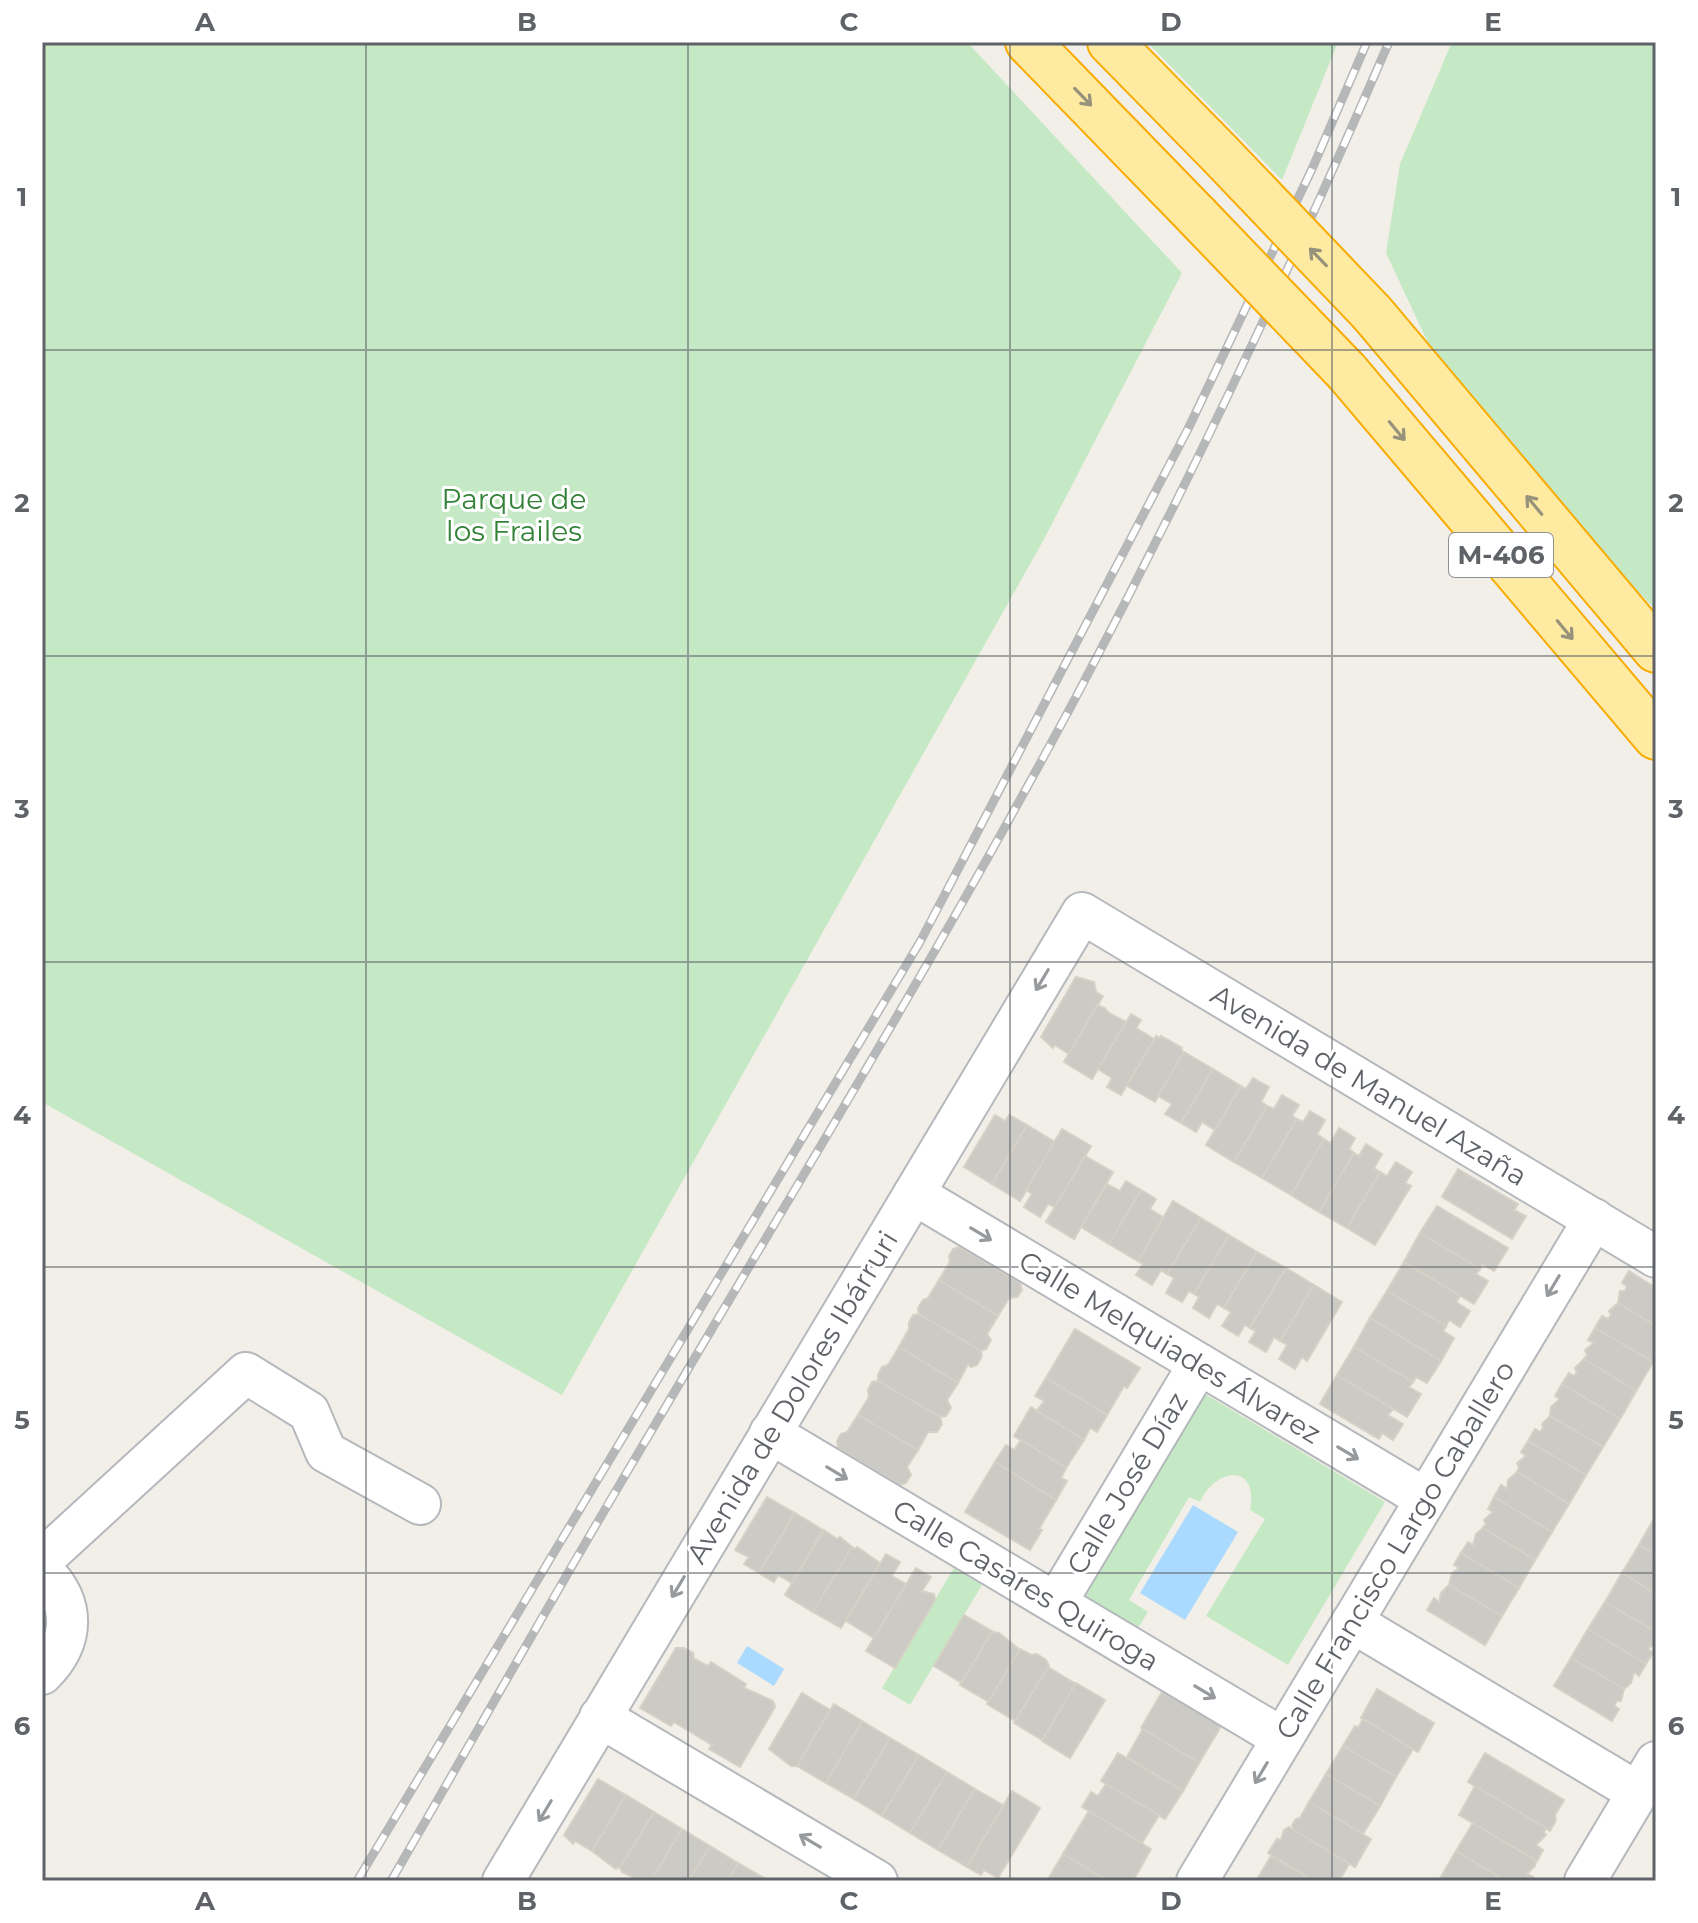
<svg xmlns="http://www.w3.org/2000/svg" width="1698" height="1923" viewBox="0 0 1698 1923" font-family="Montserrat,sans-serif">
	<rect width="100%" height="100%" fill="#f1efe8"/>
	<g fill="#c5e8c5">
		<path d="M42,42H967L1182,273L1043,541L562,1395L42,1102Z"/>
		<path d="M1147,42H1338L1282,180Z"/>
		<path d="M1452,42H1656V610L1460,411L1386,253L1400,164Z"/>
		<path d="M1205,1394L1385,1502L1288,1665L1206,1616L1265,1519L1250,1510C1259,1462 1215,1468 1200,1502L1189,1497L1129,1600L1148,1612L1138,1628L1085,1596Z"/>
		<path d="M954,1568L982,1585L910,1705L882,1688Z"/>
	</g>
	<g fill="#aadaff">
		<path d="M1193,1505L1238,1532L1185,1620L1140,1593Z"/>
		<path d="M747,1646L784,1669L774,1686L737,1663Z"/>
	</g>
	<g fill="#cccac5" stroke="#d6d1c6" stroke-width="2">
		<path d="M1076,977L1094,982L1096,992L1103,996L1069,1054L1055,1045L1053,1048L1041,1037Z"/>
		<path d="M1097,1005L1105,1008L1109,1013L1126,1022L1092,1079L1064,1062Z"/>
		<path d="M1131,1014L1141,1020L1136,1028L1154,1039L1121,1095L1107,1087L1112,1078L1098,1069Z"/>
		<path d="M1156,1036L1160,1038L1161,1036L1182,1048L1181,1050L1184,1052L1155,1102L1127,1086Z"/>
		<path d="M1184,1052L1213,1069L1181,1123L1165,1114L1172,1104L1158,1096Z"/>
		<path d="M1213,1069L1241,1086L1215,1130L1202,1122L1196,1132L1181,1123Z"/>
		<path d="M1253,1078L1269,1087L1261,1102L1267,1106L1234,1162L1206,1145L1241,1086L1246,1089Z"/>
		<path d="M1282,1095L1299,1105L1292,1116L1297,1119L1262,1178L1234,1162L1267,1106L1274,1109Z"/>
		<path d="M1310,1111L1325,1120L1317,1134L1324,1139L1291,1195L1262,1178L1297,1119L1303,1122Z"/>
		<path d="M995,1115L1005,1121L1009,1115L1027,1125L992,1184L964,1167Z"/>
		<path d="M1027,1125L1055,1142L1020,1201L992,1184Z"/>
		<path d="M1339,1128L1355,1138L1349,1149L1354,1153L1319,1212L1291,1195L1324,1139L1331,1143Z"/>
		<path d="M1062,1129L1091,1146L1055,1207L1048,1204L1040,1217L1024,1207L1032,1194L1026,1190Z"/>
		<path d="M1366,1144L1382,1154L1374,1168L1380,1172L1347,1228L1319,1212L1354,1153L1359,1156Z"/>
		<path d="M1085,1156L1113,1172L1074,1239L1046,1222Z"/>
		<path d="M1396,1162L1412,1172L1405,1183L1411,1186L1375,1245L1347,1228L1380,1172L1387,1176Z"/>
		<path d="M1458,1169L1518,1204L1514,1210L1526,1216L1512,1239L1442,1197Z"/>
		<path d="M1126,1181L1141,1190L1109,1244L1081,1227L1107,1184L1120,1191Z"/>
		<path d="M1141,1190L1156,1199L1150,1209L1163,1217L1138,1261L1109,1244Z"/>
		<path d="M1173,1201L1201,1218L1167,1274L1161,1270L1152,1285L1136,1275L1143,1264L1138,1261Z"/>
		<path d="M1437,1206L1508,1248L1494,1271L1482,1264L1480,1269L1420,1233Z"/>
		<path d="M1201,1218L1229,1235L1194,1294L1189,1291L1182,1302L1166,1293L1174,1278L1167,1274Z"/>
		<path d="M1420,1233L1480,1269L1476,1274L1488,1281L1474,1304L1404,1262Z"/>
		<path d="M1229,1235L1257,1252L1224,1308L1217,1304L1209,1318L1193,1308L1199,1297L1194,1294Z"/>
		<path d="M959,1247L1020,1283L1022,1290L1017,1297L1009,1298L998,1316L939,1280L950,1262L949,1256L953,1249Z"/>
		<path d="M1257,1252L1286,1268L1250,1328L1245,1325L1238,1336L1222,1326L1231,1312L1224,1308Z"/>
		<path d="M1404,1262L1460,1296L1456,1302L1470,1311L1460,1327L1449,1320L1446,1326L1387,1291Z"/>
		<path d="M1286,1268L1314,1285L1280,1341L1274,1337L1266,1352L1249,1342L1256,1331L1250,1328Z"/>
		<path d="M1629,1271L1656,1288V1326L1618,1303L1620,1291H1625L1627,1286L1622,1283Z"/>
		<path d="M939,1280L998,1316L987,1334L991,1340L986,1349L981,1351L919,1314L918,1308L923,1300L928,1298Z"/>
		<path d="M1314,1285L1342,1302L1307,1361L1302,1357L1295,1369L1279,1359L1287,1345L1280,1341Z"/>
		<path d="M1387,1291L1446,1326L1443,1331L1454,1338L1441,1361L1370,1318Z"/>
		<path d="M1618,1303L1656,1326V1357L1653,1362L1595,1328L1602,1316L1608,1319L1611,1315L1609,1311Z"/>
		<path d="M919,1314L981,1351L982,1356L977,1365L971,1367L968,1364L958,1383L899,1347L909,1329V1323L913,1315Z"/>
		<path d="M1370,1318L1441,1361L1427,1383L1416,1377L1413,1382L1354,1347Z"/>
		<path d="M1595,1328L1653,1362L1636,1391L1584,1359L1587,1355L1585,1350L1594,1343L1588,1340Z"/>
		<path d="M1075,1329L1140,1368L1127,1388L1124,1386L1107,1415L1046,1378Z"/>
		<path d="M899,1347L958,1383L947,1400L951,1408L946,1416L940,1417L878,1381V1375L882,1367L888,1365Z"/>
		<path d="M1354,1347L1413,1382L1409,1387L1421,1394L1407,1417L1337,1375Z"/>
		<path d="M1584,1359L1636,1391L1620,1419L1562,1384L1569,1373L1574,1376L1577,1372L1575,1368Z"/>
		<path d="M1337,1375L1393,1409L1388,1415L1403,1424L1393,1440L1382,1433L1379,1439L1320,1404Z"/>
		<path d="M1046,1378L1107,1415L1097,1432L1090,1428L1084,1440L1037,1411L1044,1401L1035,1396Z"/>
		<path d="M878,1381L940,1417L942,1424L937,1432H928L918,1450L858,1415L869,1397L868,1390L872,1382Z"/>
		<path d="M1562,1384L1620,1419L1603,1447L1550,1416L1551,1407L1560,1399L1555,1396Z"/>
		<path d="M1031,1407L1084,1440L1066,1468L1014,1436Z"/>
		<path d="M858,1415L918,1450L907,1467L911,1475L906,1483L900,1485L838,1448L837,1441L841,1434L847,1432Z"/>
		<path d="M1550,1416L1603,1447L1586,1475L1528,1441L1535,1429L1540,1432L1543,1428L1542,1424Z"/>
		<path d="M1021,1440L1066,1468L1061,1478L1067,1481L1056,1500L995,1462L1006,1445L1014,1450Z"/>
		<path d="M1528,1441L1586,1475L1569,1504L1517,1472L1519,1467L1517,1463L1526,1456L1521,1452Z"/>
		<path d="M995,1462L1056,1500L1039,1529L1042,1530L1030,1550L965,1512Z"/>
		<path d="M1517,1472L1569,1504L1552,1532L1494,1497L1501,1485L1507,1489L1508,1480Z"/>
		<path d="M767,1497L795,1513L759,1573L744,1564L749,1557L735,1550Z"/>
		<path d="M1494,1497L1552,1532L1535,1560L1483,1528L1486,1524L1484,1520L1493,1512L1488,1509Z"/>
		<path d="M795,1513L823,1530L792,1583L778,1575L774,1582L759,1573Z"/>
		<path d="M1655,1517H1656V1555L1639,1545Z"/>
		<path d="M1483,1528L1535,1560L1519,1588L1461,1553L1468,1542L1473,1545L1476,1534Z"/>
		<path d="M824,1530L837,1539L840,1537L852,1547L813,1612L785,1595Z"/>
		<path d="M1639,1545L1656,1555V1594L1622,1573Z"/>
		<path d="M852,1547L855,1549L857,1547L880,1563L841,1628L813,1612Z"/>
		<path d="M1461,1553L1519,1588L1502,1616L1449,1585L1452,1573L1459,1568L1454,1565Z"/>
		<path d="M886,1554L900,1562L892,1576L906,1584L874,1638L846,1621Z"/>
		<path d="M916,1568L931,1577L922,1591L934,1594L935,1600L895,1668L866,1651Z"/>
		<path d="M1622,1573L1656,1594V1632L1605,1602Z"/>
		<path d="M1449,1585L1502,1616L1485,1645L1427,1610L1434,1598L1439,1602L1441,1593Z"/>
		<path d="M1605,1602L1656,1632V1642L1648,1649L1653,1653L1646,1664L1588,1629Z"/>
		<path d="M964,1615L992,1631L962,1683L934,1666Z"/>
		<path d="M1588,1629L1646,1664L1639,1676L1634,1672L1631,1683L1624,1689L1571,1658Z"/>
		<path d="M992,1632L999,1633L1020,1650L989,1702L960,1685Z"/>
		<path d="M676,1648H684L693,1653L694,1659L708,1666L711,1662L746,1684L744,1688L773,1701L775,1707L740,1767L709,1749L712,1745L674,1722L671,1726L640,1708Z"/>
		<path d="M1020,1649L1031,1655L1037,1654L1046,1660L1049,1666L1015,1721L987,1704Z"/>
		<path d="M1571,1658L1624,1689L1621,1701H1617L1614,1706L1619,1709L1612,1721L1554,1686Z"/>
		<path d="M1048,1667L1076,1684L1042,1740L1014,1723Z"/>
		<path d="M1076,1683L1105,1700L1070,1758L1042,1741Z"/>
		<path d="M1377,1689L1434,1723L1418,1752L1361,1718Z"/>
		<path d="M1162,1692L1221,1726L1199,1763L1141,1728Z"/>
		<path d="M802,1693L830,1710L797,1766H791L769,1749Z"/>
		<path d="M834,1704L862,1721L826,1783L797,1766Z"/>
		<path d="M1363,1719L1413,1749L1396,1777L1343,1746L1355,1726L1358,1728Z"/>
		<path d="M862,1721L890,1738L854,1799L826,1783Z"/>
		<path d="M1143,1729L1199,1763L1183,1791L1127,1757Z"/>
		<path d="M890,1738L919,1755L882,1816L854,1799Z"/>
		<path d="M1343,1746L1396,1777L1380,1806L1326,1774Z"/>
		<path d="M1118,1753L1183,1791L1165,1819L1101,1781Z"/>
		<path d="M1485,1753L1564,1800L1555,1815L1556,1820L1550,1831L1468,1782Z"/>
		<path d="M919,1755L947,1772L910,1833L882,1816Z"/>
		<path d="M947,1772L975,1789L938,1850L910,1833Z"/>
		<path d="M1326,1774L1380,1806L1363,1834L1309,1802Z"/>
		<path d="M598,1779L626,1795L592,1851L575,1841L573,1844L564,1835Z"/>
		<path d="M1106,1784L1159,1815L1142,1843L1082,1807L1091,1792L1098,1796Z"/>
		<path d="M1475,1786L1546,1828L1544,1832L1546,1835L1536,1845L1543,1850L1537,1861L1459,1815Z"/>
		<path d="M975,1789L1003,1805L967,1867L938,1850Z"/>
		<path d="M1012,1791L1040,1808L998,1878L984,1870L981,1875L967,1867Z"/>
		<path d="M626,1795L654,1812L620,1868L617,1867L616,1869L592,1851Z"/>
		<path d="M1309,1802L1371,1839L1355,1867L1294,1830L1292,1825L1296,1819L1300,1818Z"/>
		<path d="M1089,1811L1151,1849L1133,1881H1108L1063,1854Z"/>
		<path d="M654,1812L682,1829L651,1881H641L622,1872L620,1868Z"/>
		<path d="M1473,1823L1536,1861L1535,1866L1527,1874L1533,1877L1531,1881H1506L1456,1851Z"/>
		<path d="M1289,1827L1349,1864L1339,1881H1314L1268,1853L1277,1839L1281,1840L1284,1830Z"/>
		<path d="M682,1829L710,1846L689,1881H651Z"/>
		<path d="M710,1846L738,1863L728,1881H689Z"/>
		<path d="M1456,1851L1506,1881L1439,1880Z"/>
		<path d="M1063,1854L1108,1881H1047Z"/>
		<path d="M1271,1856L1314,1881H1256Z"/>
		<path d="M738,1863L766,1879L765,1881H728Z"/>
	</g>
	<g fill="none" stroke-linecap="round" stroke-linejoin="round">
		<g stroke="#b5b8bc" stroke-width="44">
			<g id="minor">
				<path d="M914,1194L1426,1499"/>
				<path d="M770,1433L1282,1738"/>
				<path d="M42,1560L246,1373L309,1412L326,1452L420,1504"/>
				<path d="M42,1570C76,1603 75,1641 42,1674"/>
				<path d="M1056,1603L1199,1364"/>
				<path d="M1352,1622L1637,1792"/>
				<path d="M600,1717L877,1881"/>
				<path d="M503,1881L1082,913L1656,1257"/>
				<path d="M1197,1881L1594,1219"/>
				<path d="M1585,1881L1656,1762"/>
			</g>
		</g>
		<g stroke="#f9ab00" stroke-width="48">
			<g id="trunk">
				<path d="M1028,42L1197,216"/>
				<path d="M1110,42L1219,153"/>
				<path d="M1372,313L1656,650"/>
				<path d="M1347,372L1656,737"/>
			</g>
		</g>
		<use href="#minor" stroke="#fff" stroke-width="40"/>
		<use href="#trunk" stroke="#feeaa1" stroke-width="44"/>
		<g stroke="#b6b7b8" stroke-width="9">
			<g id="rail">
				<path d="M357,1881L920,942L1188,429L1312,169L1367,42"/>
				<path d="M391,1881C472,1741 551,1600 633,1462C783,1208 937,957 1076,697C1189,483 1293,264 1389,42"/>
			</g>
		</g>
		<use href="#rail" stroke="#fff" stroke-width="6" stroke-dasharray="18" stroke-linecap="butt"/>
		<g stroke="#f9ab00" stroke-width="48" stroke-linecap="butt">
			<g id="trunk-bridge">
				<path d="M1219,153L1372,313"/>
				<path d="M1197,216L1347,372"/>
			</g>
		</g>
		<use href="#trunk-bridge" stroke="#feeaa1" stroke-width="44"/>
	</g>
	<defs><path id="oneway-shaft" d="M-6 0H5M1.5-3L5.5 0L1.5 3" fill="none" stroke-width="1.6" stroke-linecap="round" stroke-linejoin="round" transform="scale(2)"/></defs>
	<g stroke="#97927c">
		<use href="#oneway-shaft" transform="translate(1083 97) rotate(46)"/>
		<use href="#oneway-shaft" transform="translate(1318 257) rotate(-134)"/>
		<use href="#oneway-shaft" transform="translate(1397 431) rotate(50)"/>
		<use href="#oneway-shaft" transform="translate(1534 505) rotate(-130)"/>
		<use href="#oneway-shaft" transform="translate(1565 630) rotate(50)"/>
	</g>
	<g stroke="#979a9d">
		<use href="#oneway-shaft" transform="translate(1042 980) rotate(121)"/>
		<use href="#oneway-shaft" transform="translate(981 1234) rotate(31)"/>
		<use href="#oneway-shaft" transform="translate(1553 1286) rotate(121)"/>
		<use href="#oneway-shaft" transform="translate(1348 1453) rotate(31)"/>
		<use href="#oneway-shaft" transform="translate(837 1473) rotate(31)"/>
		<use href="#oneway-shaft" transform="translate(678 1587) rotate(121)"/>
		<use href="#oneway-shaft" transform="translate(1205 1692) rotate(31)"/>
		<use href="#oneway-shaft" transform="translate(1261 1773) rotate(121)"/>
		<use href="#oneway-shaft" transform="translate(545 1811) rotate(121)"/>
		<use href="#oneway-shaft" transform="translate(810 1841) rotate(-149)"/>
	</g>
	<path fill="none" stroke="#5f6368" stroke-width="2" stroke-opacity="0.55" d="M366,42V1881M688,42V1881M1010,42V1881M1332,42V1881M42,350H1656M42,656H1656M42,962H1656M42,1267H1656M42,1573H1656"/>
	<g text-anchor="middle" stroke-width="6" stroke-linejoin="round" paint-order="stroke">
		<rect fill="#fff" stroke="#8f9295" stroke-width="2" x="1449" y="533" width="104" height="44" rx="6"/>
		<g font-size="26" font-weight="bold" fill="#5f6368">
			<text x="1501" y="564">M-406</text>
		</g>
		<g font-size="28" fill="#348238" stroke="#fff">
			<text x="514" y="509">Parque de<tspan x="514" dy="32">los Frailes</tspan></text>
		</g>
		<g font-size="28" fill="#5f6368" stroke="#fff">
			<text transform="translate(1369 1085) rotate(31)" y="10">Avenida de Manuel Azaña</text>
			<text transform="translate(1170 1347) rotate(31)" y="10">Calle Melquiades Álvarez</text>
			<text transform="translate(792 1397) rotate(-59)" y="10">Avenida de Dolores Ibárruri</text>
			<text transform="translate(1127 1483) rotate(-59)" y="10">Calle José Díaz</text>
			<text transform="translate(1395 1550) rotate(-59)" y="10">Calle Francisco Largo Caballero</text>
			<text transform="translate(1026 1585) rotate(31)" y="10">Calle Casares Quiroga</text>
		</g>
	</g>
	<rect width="1698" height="1923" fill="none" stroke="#ffffff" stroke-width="88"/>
	<rect x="44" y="44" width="1610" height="1835" fill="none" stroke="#5f6368" stroke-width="3"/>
	<g font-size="26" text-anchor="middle" font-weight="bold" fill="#5f6368">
		<text x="205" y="31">A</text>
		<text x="527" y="31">B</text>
		<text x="849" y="31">C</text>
		<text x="1171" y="31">D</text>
		<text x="1493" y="31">E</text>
		<text x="22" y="206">1</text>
		<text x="1676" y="206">1</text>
		<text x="22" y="512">2</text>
		<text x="1676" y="512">2</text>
		<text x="22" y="818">3</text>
		<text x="1676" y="818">3</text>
		<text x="22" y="1124">4</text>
		<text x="1676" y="1124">4</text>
		<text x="22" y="1429">5</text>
		<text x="1676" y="1429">5</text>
		<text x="22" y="1735">6</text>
		<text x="1676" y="1735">6</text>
		<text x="205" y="1910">A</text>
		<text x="527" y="1910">B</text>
		<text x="849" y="1910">C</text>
		<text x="1171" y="1910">D</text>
		<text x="1493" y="1910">E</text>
	</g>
</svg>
